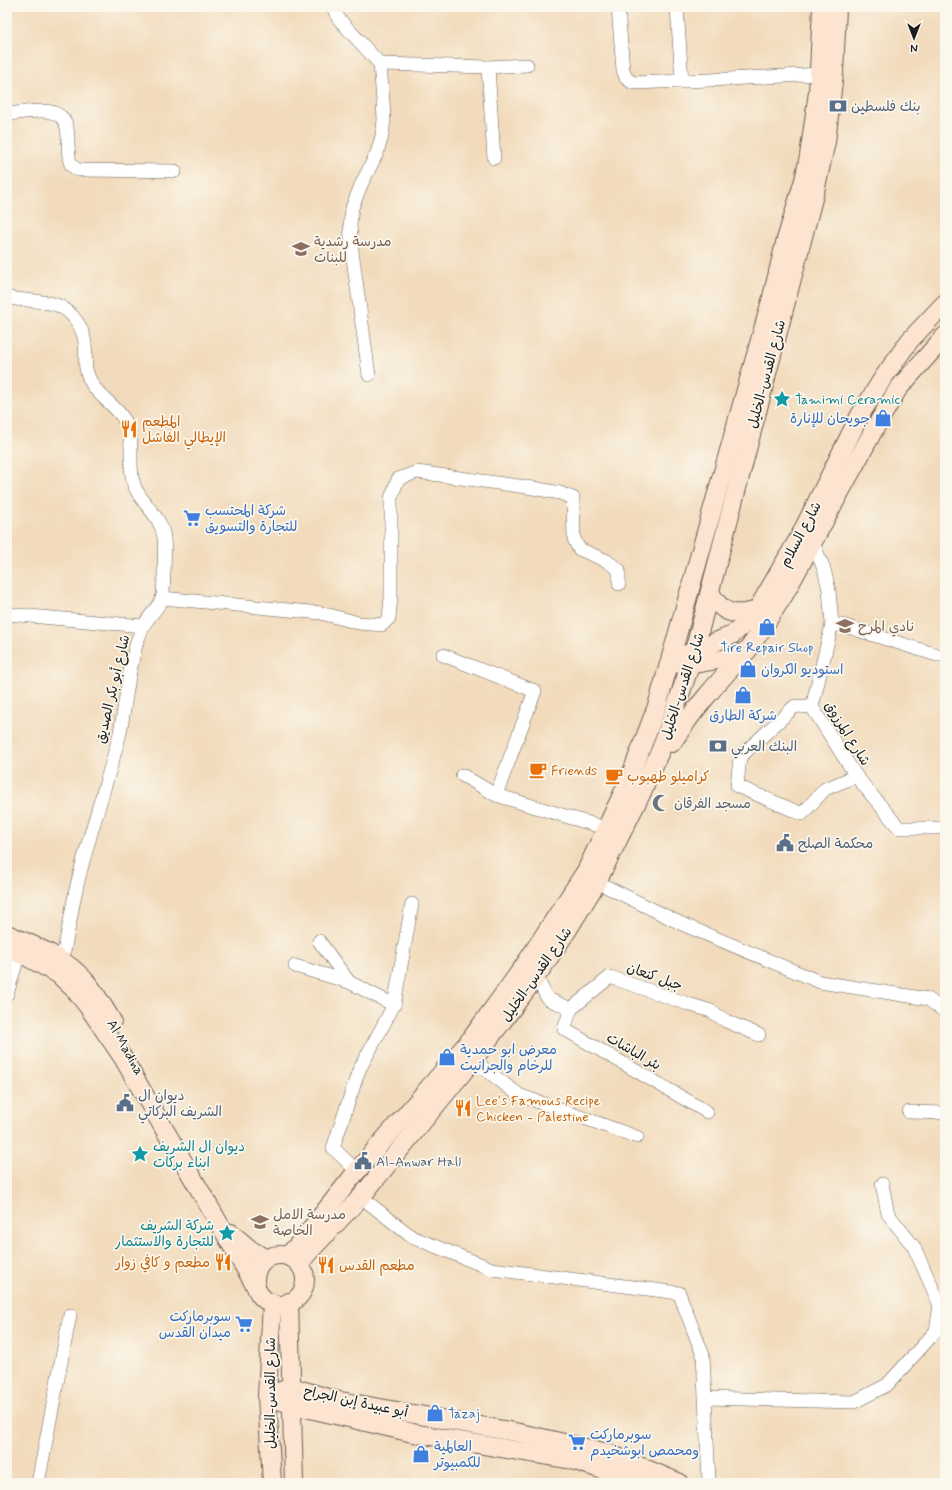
<svg xmlns="http://www.w3.org/2000/svg" width="952" height="1490" viewBox="0 0 952 1490" font-family="Mynerve,'Playpen Sans Arabic',sans-serif">
	<rect width="100%" height="100%" fill="#fbf7ec"/>
	<filter id="ink" filterUnits="userSpaceOnUse"><feTurbulence type="fractalNoise" baseFrequency=".025" numOctaves="2"/><feDisplacementMap in="SourceGraphic" scale="8" xChannelSelector="R" yChannelSelector="G"/><feConvolveMatrix kernelMatrix="1 2 1 2 8 2 1 2 1" color-interpolation-filters="sRGB"/></filter>
	<filter id="wash" filterUnits="userSpaceOnUse"><feTurbulence type="fractalNoise" baseFrequency=".012" numOctaves="4" result="noise"/><feDisplacementMap in="SourceGraphic" scale="16" xChannelSelector="R" yChannelSelector="G"/><feGaussianBlur stdDeviation="0.9" result="paint"/><feColorMatrix in="noise" values="0 0 0 0 0 0 0 0 0 0 0 0 0 0 0 0 0 1.4 0 .05"/><feComposite in="paint" operator="in"/></filter>
	<g filter="url(#wash)">
		<rect width="100%" height="100%" fill="#f2dbbc"/>
	</g>
	<g filter="url(#ink)">
		<g fill="none" stroke-linecap="round" stroke-linejoin="round">
			<g stroke="#675f54" stroke-width="14">
				<g id="street">
					<path d="M333,7L338,18L380,64L383,101L384,120L382,136L377,153L361,185L352,208L350,225L352,251L369,375"/>
					<path d="M618,7L623,70L626,78L633,83L710,80L820,74"/>
					<path d="M677,7L682,82"/>
					<path d="M380,64L488,67L527,65"/>
					<path d="M488,67L494,158"/>
					<path d="M7,114C25,113 62,102 67,128C69,139 67,151 70,162L72,166L78,170L175,171"/>
					<path d="M7,298C20,300 45,301 57,305C72,311 83,327 85,343C87,360 82,367 92,384C101,399 117,406 125,421C136,441 127,464 134,485C141,504 162,516 164,538C165,545 164,595 162,599C158,608 149,616 144,625C140,633 136,644 134,653C127,681 125,709 119,737C106,786 89,835 77,885C71,912 67,941 60,968"/>
					<path d="M808,541L813,543L824,569L829,590L832,624L812,707L856,776L899,828H945"/>
					<path d="M162,598L321,613L359,623L382,625L389,618L391,597V498L398,479L417,472L533,488L560,493L573,498L574,539L579,549L607,561L619,570V584"/>
					<path d="M7,614L143,626"/>
					<path d="M832,624L845,626L937,655H945"/>
					<path d="M443,655L535,691L496,795L605,828"/>
					<path d="M812,707L795,706L740,757L737,786L802,814L825,789L856,776"/>
					<path d="M462,775L496,795"/>
					<path d="M597,882L682,924L820,982L928,999L945,1012"/>
					<path d="M319,941L349,982"/>
					<path d="M295,966L349,982L394,1005L412,904"/>
					<path d="M536,977L548,999L571,1009L610,977L688,1004L711,1011L726,1021L759,1035"/>
					<path d="M7,994L19,953"/>
					<path d="M571,1009L564,1029L707,1112"/>
					<path d="M473,1060L519,1095L637,1137"/>
					<path d="M909,1112L945,1113"/>
					<path d="M357,1171L333,1148L359,1070L394,1005"/>
					<path d="M361,1197L412,1237L492,1269L679,1293L703,1355L709,1483"/>
					<path d="M706,1398L854,1402L887,1385L936,1331L940,1305L914,1247L888,1214L882,1184"/>
					<path d="M38,1483L70,1315"/>
				</g>
			</g>
			<g stroke="#675f54" stroke-width="20">
				<g id="secondary">
					<path d="M710,592C722,614 734,617 757,610"/>
					<path d="M687,654L732,635L747,622L757,610L800,536L860,415L883,378L910,340L945,303"/>
					<path d="M680,664L700,663L733,657L748,650L784,595L876,426L898,389L945,336"/>
					<path d="M672,743C693,710 718,682 745,653"/>
					<path d="M7,934C36,946 68,959 88,984C97,995 105,1009 112,1021"/>
					<path d="M7,948L29,958L58,974L74,989L87,1005L123,1058L256,1287"/>
					<path d="M231,1233L251,1250L266,1259"/>
					<circle cx="280" cy="1280" r="25"/>
					<path d="M287,1256L297,1246L357,1171L471,1039L524,966L586,871L629,780L657,706L669,664L771,301L785,243L804,180L809,156L818,92L822,7"/>
					<path d="M299,1264L308,1253L361,1197L473,1060L536,977L567,931L597,882L643,790L661,749L691,663L815,191L826,142L834,73L837,7"/>
					<path d="M289,1302L294,1483"/>
					<path d="M267,1396L292,1387L335,1400L520,1433L608,1453L680,1483"/>
					<path d="M267,1396L293,1405L413,1433L572,1460L644,1483"/>
					<path d="M272,1483L267,1396L272,1303"/>
				</g>
			</g>
			<use href="#street" stroke="#fff" stroke-width="13"/>
			<use href="#secondary" stroke="#fde4d1" stroke-width="18"/>
		</g>
	</g>
	<defs>
		<g id="bank-bare" transform="scale(1.38)"><path d="M-6-4H6V4H-6ZM0-2.3a2.3 2.3 0 1 0 0 4.6a2.3 2.3 0 1 0 0-4.6Z" fill="#5c6f8a" stroke="#fbf7ec" stroke-width="2.5" paint-order="stroke"/></g>
		<g id="school-bare" transform="scale(1.38)"><path d="M0-5L7-2L0 1L-7-2ZM-4 1L0 2.5L4 1V4Q0 6-4 4Z" fill="#8d6e63" stroke="#fbf7ec" stroke-width="2.5" paint-order="stroke"/></g>
		<g id="sight-bare" transform="scale(1.38)"><path d="M0-6L1.8-2.2L6-1.7L2.9 1.2L3.7 5.4L0 3.3L-3.7 5.4L-2.9 1.2L-6-1.7L-1.8-2.2Z" fill="#0f9aa8" stroke="#fbf7ec" stroke-width="2.5" paint-order="stroke"/></g>
		<g id="shop-bare" transform="scale(1.38)"><path d="M-5-2.5h2.3a2.7 3.5 0 0 1 5.4 0H5L5.5 6h-11ZM-1.5-2.5h3a1.5 2.3 0 0 0-3 0Z" fill="#3f7fe0" stroke="#fbf7ec" stroke-width="2.5" paint-order="stroke"/></g>
		<g id="restaurant-bare" transform="scale(1.38)"><path d="M-5-6h1v4h1v-4h1v4h1v-4h1v5L-1.5 .5V6h-2V.5L-5-1ZM5-6V6H3V1.5H1.5Q1.5-4 5-6Z" fill="#e8710a" stroke="#fbf7ec" stroke-width="2.5" paint-order="stroke"/></g>
		<g id="supermarket-bare" transform="scale(1.38)"><path d="M-6-5.5h2.5l.6 2H6L4.5 2H-2.5L-4.4-4H-6ZM-1.5 3.2a1.3 1.3 0 1 0 .1 0ZM3 3.2a1.3 1.3 0 1 0 .1 0Z" fill="#3f7fe0" stroke="#fbf7ec" stroke-width="2.5" paint-order="stroke"/></g>
		<g id="cafe-bare" transform="scale(1.38)"><path d="M-5.5-4.5H6V0H3Q3 3.5 0 3.5H-2.5Q-5.5 3.5-5.5 0ZM3-3.2v2h1.7v-2ZM-6 4.5H4V6H-6Z" fill="#e8710a" stroke="#fbf7ec" stroke-width="2.5" paint-order="stroke"/></g>
		<g id="mosque-bare" transform="scale(1.38)"><path d="M3.5-4.9A6 6 0 1 0 3.5 4.9A5 5 0 1 1 3.5-4.9Z" fill="#6b7280" stroke="#fbf7ec" stroke-width="2.5" paint-order="stroke"/></g>
		<g id="civic-bare" transform="scale(1.38)"><path d="M-.6-6.5H3V-4.5H.6V-3L4-1V1h2V6H-6V1h2V-1L-.6-3ZM-1.2 2.5V6h2.4V2.5Z" fill="#5c6f8a" stroke="#fbf7ec" stroke-width="2.5" paint-order="stroke"/></g>
	</defs>
	<g fill-rule="evenodd">
		<use href="#bank-bare" x="838" y="106"/>
		<use href="#school-bare" x="301" y="249"/>
		<use href="#sight-bare" x="782" y="399"/>
		<use href="#shop-bare" x="883" y="418"/>
		<use href="#restaurant-bare" x="129" y="429"/>
		<use href="#supermarket-bare" x="192" y="518"/>
		<use href="#school-bare" x="845" y="626"/>
		<use href="#shop-bare" x="767" y="627"/>
		<use href="#shop-bare" x="748" y="669"/>
		<use href="#shop-bare" x="743" y="695"/>
		<use href="#bank-bare" x="718" y="746"/>
		<use href="#cafe-bare" x="538" y="770"/>
		<use href="#cafe-bare" x="614" y="776"/>
		<use href="#mosque-bare" x="661" y="803"/>
		<use href="#civic-bare" x="785" y="843"/>
		<use href="#shop-bare" x="447" y="1057"/>
		<use href="#civic-bare" x="125" y="1103"/>
		<use href="#restaurant-bare" x="463" y="1108"/>
		<use href="#sight-bare" x="140" y="1154"/>
		<use href="#civic-bare" x="363" y="1161"/>
		<use href="#school-bare" x="260" y="1222"/>
		<use href="#sight-bare" x="227" y="1233"/>
		<use href="#restaurant-bare" x="223" y="1262"/>
		<use href="#restaurant-bare" x="326" y="1265"/>
		<use href="#supermarket-bare" x="244" y="1324"/>
		<use href="#shop-bare" x="435" y="1413"/>
		<use href="#supermarket-bare" x="577" y="1442"/>
		<use href="#shop-bare" x="421" y="1454"/>
	</g>
	<g text-anchor="middle" stroke-width="3.5" stroke-linejoin="round" paint-order="stroke">
		<g font-size="14" fill="#4e5e75" stroke="#fbf7ec" text-anchor="start">
			<text x="851" y="111">بنك فلسطين</text>
			<text x="731" y="751">البنك العربي</text>
			<text x="798" y="848">محكمة الصلح</text>
			<text x="138" y="1100">ديوان ال<tspan x="138" dy="16">الشريف البركاتي</tspan></text>
			<text x="376" y="1166">Al-Anwar Hall</text>
		</g>
		<g font-size="14" fill="#785e54" stroke="#fbf7ec" text-anchor="start">
			<text x="314" y="246">مدرسة رشدية<tspan x="314" dy="16">للبنات</tspan></text>
			<text x="858" y="631">نادي المرح</text>
			<text x="273" y="1219">مدرسة الامل<tspan x="273" dy="16">الخاصة</tspan></text>
		</g>
		<g font-size="14" fill="#1c1c1c" stroke="#fbf7ec">
			<text transform="translate(766 374) rotate(-75)" y="5">شارع القدس-الخليل</text>
			<text transform="translate(800 534) rotate(-62)" y="5">شارع السلام</text>
			<text transform="translate(682 686) rotate(-72)" y="5">شارع القدس-الخليل</text>
			<text transform="translate(112 689) rotate(-77)" y="5">شارع أبو بكر الصديق</text>
			<text transform="translate(848 733) rotate(58)" y="5">شارع المرزوق</text>
			<text transform="translate(536 974) rotate(-55)" y="5">شارع القدس-الخليل</text>
			<text transform="translate(655 976) rotate(20)" y="5">جبل كنعان</text>
			<text transform="translate(126 1047) rotate(61)" y="5">Al Madina</text>
			<text transform="translate(634 1051) rotate(30)" y="5">بئر الباشات</text>
			<text transform="translate(270 1393) rotate(-90)" y="5">شارع القدس-الخليل</text>
			<text transform="translate(356 1401) rotate(12)" y="5">أبو عبيدة إبن الجراح</text>
		</g>
		<g font-size="14" fill="#0d838f" stroke="#fbf7ec" text-anchor="start">
			<text x="795" y="404">Tamimi Ceramic</text>
			<text x="153" y="1151">ديوان ال الشريف<tspan x="153" dy="16">ابناء بركات</tspan></text>
			<text x="214" y="1230" text-anchor="end">شركة الشريف<tspan x="214" dy="16">للتجارة والاستثمار</tspan></text>
		</g>
		<g font-size="14" fill="#366cbe" stroke="#fbf7ec" text-anchor="start">
			<text x="870" y="423" text-anchor="end">جويحان للإنارة</text>
			<text x="205" y="515">شركة المحتسب<tspan x="205" dy="16">للتجارة والتسويق</tspan></text>
			<text x="767" y="652" text-anchor="middle">Tire Repair Shop</text>
			<text x="761" y="674">استوديو الكروان</text>
			<text x="743" y="720" text-anchor="middle">شركة الطارق</text>
			<text x="460" y="1054">معرض ابو حمدية<tspan x="460" dy="16">للرخام والجرانيت</tspan></text>
			<text x="231" y="1321" text-anchor="end">سوبرماركت<tspan x="231" dy="16">ميدان القدس</tspan></text>
			<text x="448" y="1418">Tazaj</text>
			<text x="590" y="1439">سوبرماركت<tspan x="590" dy="16">ومحمص ابوشخيدم</tspan></text>
			<text x="434" y="1451">العالمية<tspan x="434" dy="16">للكمبيوتر</tspan></text>
		</g>
		<g font-size="14" fill="#c56008" stroke="#fbf7ec" text-anchor="start">
			<text x="142" y="426">المطعم<tspan x="142" dy="16">الإيطالي الفاشل</tspan></text>
			<text x="551" y="775">Friends</text>
			<text x="627" y="781">كراميلو طهبوب</text>
			<text x="476" y="1105">Lee's Famous Recipe<tspan x="476" dy="16">Chicken - Palestine</tspan></text>
			<text x="210" y="1267" text-anchor="end">مطعم و كافي زوار</text>
			<text x="339" y="1270">مطعم القدس</text>
		</g>
		<g font-size="14" fill="#5b616d" stroke="#fbf7ec" text-anchor="start">
			<text x="674" y="808">مسجد الفرقان</text>
		</g>
	</g>
	<rect width="952" height="1490" fill="none" stroke="#fbf7ec" stroke-width="24"/>
	<g transform="translate(914 38) rotate(180)" stroke="#fbf7ec" stroke-width="3" paint-order="stroke">
	<path d="M0-3L7 15L0 10L-7 15Z" fill="#1c1c1c"/>
	<text y="-6" font-size="11" font-weight="bold" text-anchor="middle" fill="#1c1c1c">N</text>
	</g>
</svg>
